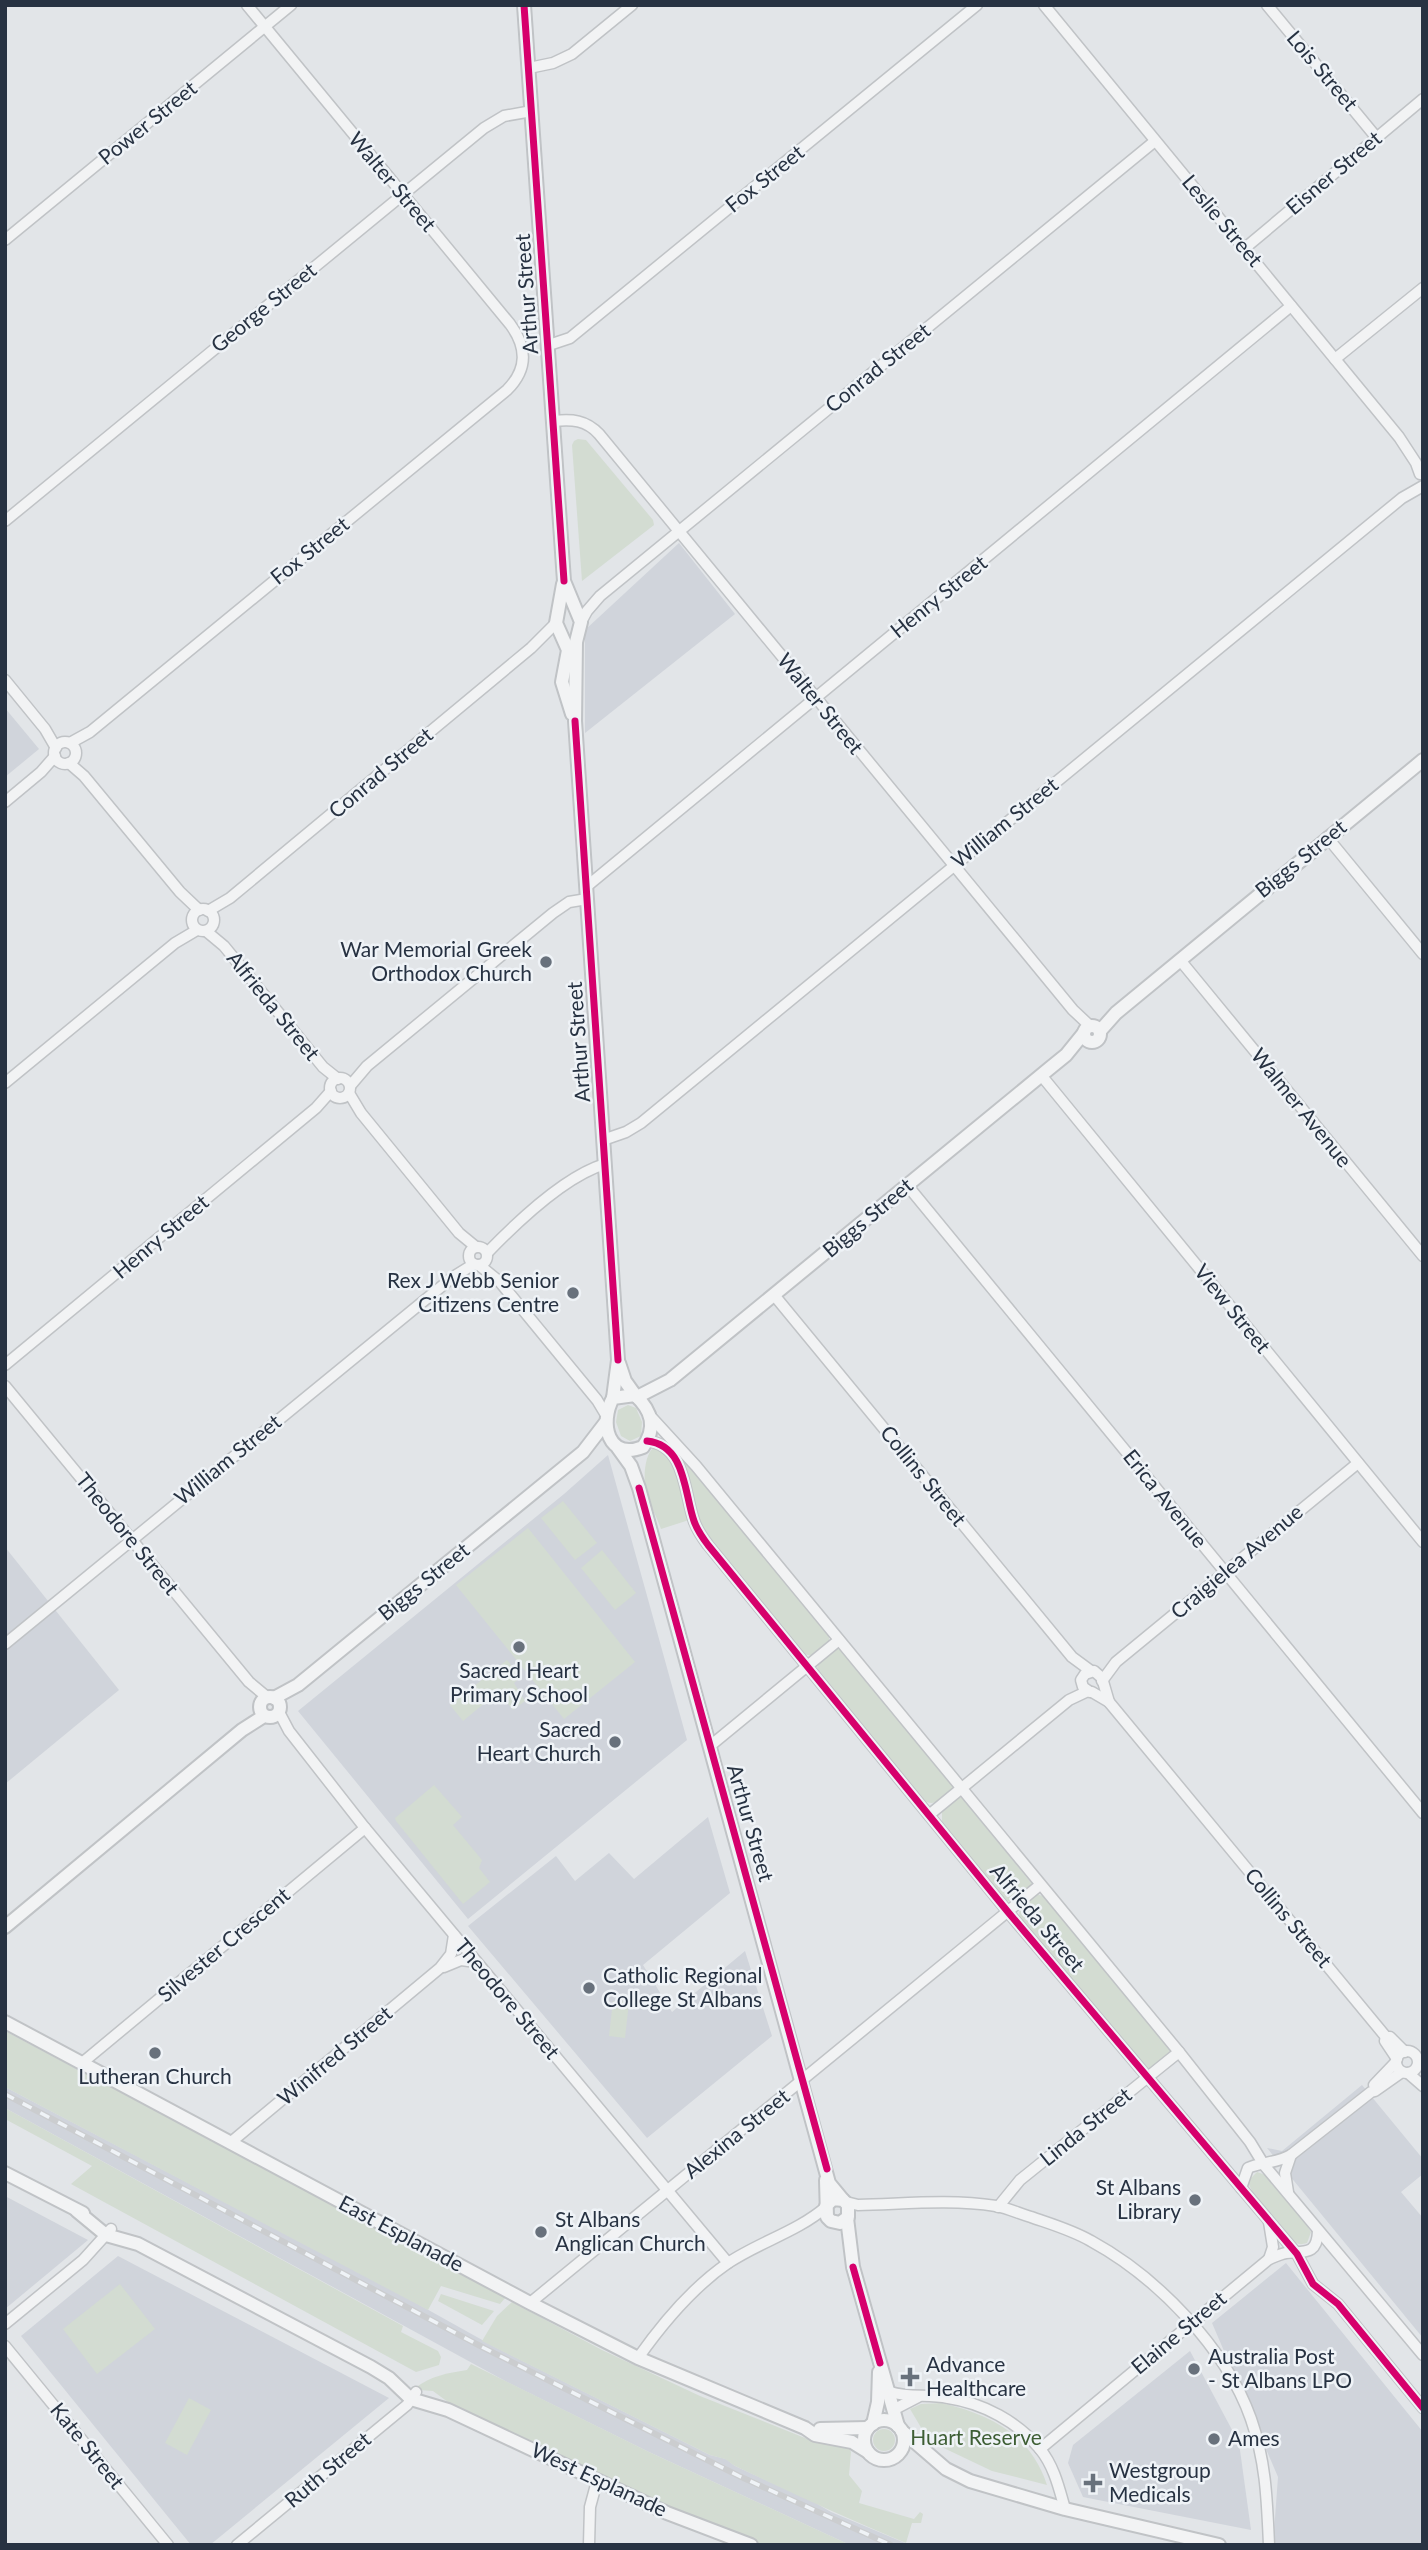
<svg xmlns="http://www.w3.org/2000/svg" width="1428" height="2550" viewBox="0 0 1428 2550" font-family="Lato,sans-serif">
	<rect width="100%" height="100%" fill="#e2e5e8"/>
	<g fill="#d0d4db">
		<path d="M679,543L735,614L585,733V630Z"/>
		<path d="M5,708L39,749L5,777Z"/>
		<path d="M608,1455L687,1740L468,1919L298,1711L564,1494Z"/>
		<path d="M5,1547L119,1690L5,1784Z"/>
		<path d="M708,1817L730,1893L643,1965L672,2012L745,1951L772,2036L647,2138L468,1926L556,1856L575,1881L609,1853L634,1879Z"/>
		<path d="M1362,2085L1423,2159V2174L1401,2192L1423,2218V2338L1267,2148L1282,2151Z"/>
		<path d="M5,2087L398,2293L493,2346L710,2455L726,2459L735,2466L814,2502L831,2512L910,2545H850L649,2452L507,2382L5,2108Z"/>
		<path d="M5,2196L88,2240L5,2309Z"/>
		<path d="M118,2256L389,2398L210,2545H191L21,2336Z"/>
		<path d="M1286,2263L1423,2432V2545H1273L1278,2477L1212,2323Z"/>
		<path d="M1190,2351L1239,2443L1251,2530L1083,2497L1068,2463L1073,2445Z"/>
	</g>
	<g fill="#d3dcd2">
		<path d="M578,439L586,440L653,520L654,525L582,581L572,445L574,441Z"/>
		<path d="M628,1405L636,1408L642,1422L641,1436L630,1441L621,1436L616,1422L618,1410Z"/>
		<path d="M666,1439L829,1636V1642L813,1656L803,1654L701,1528C695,1514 695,1499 690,1484C685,1468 674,1455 664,1442Z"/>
		<path d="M654,1447C682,1453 684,1498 689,1520L661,1529C657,1518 654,1512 649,1502C643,1489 642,1457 654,1447Z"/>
		<path d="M563,1501L597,1543L575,1560L541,1518Z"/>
		<path d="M528,1528L635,1662L564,1719L456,1585Z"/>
		<path d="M602,1550L636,1593L615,1610L581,1568Z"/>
		<path d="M836,1648L840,1650L952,1786V1790C943,1798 935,1808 923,1800L820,1674L817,1668L819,1662Z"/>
		<path d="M507,1660L521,1677L514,1683L525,1701L513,1710L498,1692L463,1721L450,1705Z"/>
		<path d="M434,1785L462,1817L453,1825L482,1860L479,1868L490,1882L463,1904L396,1821L395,1818Z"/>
		<path d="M958,1797L962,1798L1032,1884L1012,1902L1006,1901L942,1823V1811Z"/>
		<path d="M1036,1894L1043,1896L1170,2050L1169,2056L1152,2069L1145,2068L1020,1918C1016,1907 1028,1901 1036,1894Z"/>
		<path d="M613,2001L629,2002L625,2038L609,2036Z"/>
		<path d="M5,2031L506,2297L500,2304L441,2286L428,2310L5,2087Z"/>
		<path d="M5,2108L403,2326L401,2332L438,2351L441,2357L439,2365L416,2372L71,2184L92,2166L5,2119Z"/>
		<path d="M1257,2172C1278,2177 1301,2214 1311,2232L1307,2243C1302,2244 1301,2245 1296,2243C1285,2238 1250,2194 1248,2181Z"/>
		<path d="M120,2284L155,2329L97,2374L63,2329Z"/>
		<path d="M441,2294L494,2311L482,2325L438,2301Z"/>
		<path d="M512,2302L602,2350L700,2396L815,2442L847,2445L851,2452L849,2475L862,2491L859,2503L914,2519L920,2512L923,2514L921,2523H912L906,2543C848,2519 792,2493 735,2466L725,2459L710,2455L482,2341L497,2316Z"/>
		<path d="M471,2364L649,2452L850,2545H758L689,2517L456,2408L433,2391L419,2390L415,2388C431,2376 447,2373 467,2370Z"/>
		<path d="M189,2398L211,2410L187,2455L165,2443Z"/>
		<path d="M942,2403C991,2415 1030,2434 1047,2485L992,2471L929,2441L910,2409L921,2404Z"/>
		<circle cx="884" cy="2440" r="11"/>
	</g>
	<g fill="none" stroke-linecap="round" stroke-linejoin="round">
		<g stroke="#c0c3c6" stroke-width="13">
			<g id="minor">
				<path d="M1044,5L1399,437L1416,463L1420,474"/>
				<path d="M1267,5L1376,137"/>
				<path d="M529,68L553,63L572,54L632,5"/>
				<path d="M5,240L291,5"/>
				<path d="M1245,248L1423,99"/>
				<path d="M549,345L570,338L977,5"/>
				<path d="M1335,359L1423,288"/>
				<path d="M554,421C572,419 586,420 599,434L1073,1010L1089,1025"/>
				<path d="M5,521L484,128L504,116L532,111"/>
				<path d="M581,622L587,611L600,596L1155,141"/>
				<path d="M5,680L45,729L56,748"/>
				<circle cx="65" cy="753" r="11"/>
				<path d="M70,743L90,732L507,390C528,369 527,347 510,324L247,5"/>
				<path d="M69,763L84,776L180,892L199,910"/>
				<path d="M5,802L41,772L55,756"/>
				<path d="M1327,837L1423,954"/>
				<path d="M586,887L1291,306"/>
				<circle cx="203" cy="920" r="11"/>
				<path d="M208,911L230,898L531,648L556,623"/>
				<path d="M206,931L224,946L323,1067L338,1079"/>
				<path d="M1180,960L1423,1256"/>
				<path d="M1041,1075L1423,1542"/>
				<circle cx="340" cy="1088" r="10"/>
				<path d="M5,1083L175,943L197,930"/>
				<path d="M350,1086L367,1066L553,913L569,902L587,899"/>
				<path d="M349,1093L361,1113L459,1233L476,1247"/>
				<path d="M603,1140L626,1132L641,1123L1402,498L1423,486"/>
				<path d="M907,1185L1423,1813"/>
				<circle cx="478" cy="1256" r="9"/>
				<path d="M487,1253C516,1223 565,1176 605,1164"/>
				<path d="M479,1265L500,1282L597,1400L606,1415"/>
				<path d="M774,1295L1072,1657L1091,1671"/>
				<path d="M5,1365L316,1108L331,1091"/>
				<path d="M5,1386L249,1682L267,1697"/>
				<path d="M652,1418L696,1466L1179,2052L1250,2142L1264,2165L1423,2355"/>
				<path d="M647,1441C686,1445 684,1493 694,1521C697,1530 702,1537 708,1545L1008,1912L1297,2254L1313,2284L1338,2304L1423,2408"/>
				<path d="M5,1644L453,1277L474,1264"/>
				<path d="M1102,1681L1116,1662L1358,1463"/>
				<path d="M1090,1692L1083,1687L1081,1680L1085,1674L1094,1671L1102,1678L1109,1702"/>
				<path d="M1092,1692L1109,1702L1386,2037H1390L1405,2052"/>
				<path d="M279,1712L289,1731L365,1828L728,2263"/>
				<path d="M710,1746L839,1640"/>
				<path d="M929,1815L1069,1700L1088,1691"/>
				<path d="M444,1967L461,1960L476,1962"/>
				<path d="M1386,2037L1385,2041L1397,2059"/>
				<circle cx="1407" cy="2062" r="11"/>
				<path d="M82,2063L365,1828"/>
				<path d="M1408,2073L1423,2086"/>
				<path d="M1374,2085L1396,2062"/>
				<path d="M230,2143L440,1968L451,1954L454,1935"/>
				<path d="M1241,2188L1248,2168C1260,2162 1275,2164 1291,2155L1371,2092L1375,2091L1402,2072"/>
				<path d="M1288,2192L1285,2173L1291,2155"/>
				<path d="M846,2202L858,2205C905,2204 949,2199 996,2206C1008,2208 1020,2214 1031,2217C1051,2224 1072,2230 1091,2241C1157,2277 1226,2348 1251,2419C1266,2462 1267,2500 1269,2545"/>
				<path d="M998,2207L1020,2180L1179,2052"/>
				<path d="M1269,2222L1273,2247L1269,2259"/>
				<path d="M530,2303L1040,1885"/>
				<path d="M5,2324L83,2260L111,2229"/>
				<path d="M5,2346L168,2545"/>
				<path d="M638,2358C662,2324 693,2287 728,2263C759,2242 797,2232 826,2207"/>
				<path d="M890,2392C909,2398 928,2394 948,2398C983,2403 1018,2422 1040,2449C1054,2466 1059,2488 1065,2509"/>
				<path d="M893,2410L918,2397"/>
				<path d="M1040,2449L1269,2259C1274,2257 1280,2254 1286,2253C1304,2251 1317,2256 1318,2231"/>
				<path d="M237,2545L407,2405L416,2392"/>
				<path d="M589,2545L590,2507L597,2481"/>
			</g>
		</g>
		<g stroke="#c0c3c6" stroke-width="16">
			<g id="tertiary">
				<path d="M524,5L564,581L581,622L576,642L575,721L618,1360L613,1398"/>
				<path d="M563,584L556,623L568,650L562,682L572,714"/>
				<circle cx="1092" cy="1034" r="8"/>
				<path d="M1100,1031L1116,1013L1423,760"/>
				<path d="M619,1363L625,1381L635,1395"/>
				<path d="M635,1395C652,1411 657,1427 643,1447C608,1461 599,1423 613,1398Z"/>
				<path d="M637,1397L670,1380L1050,1068L1066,1055L1083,1034"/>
				<path d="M618,1448L631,1466L639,1488L829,2183L843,2200"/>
				<circle cx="270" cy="1707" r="10"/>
				<path d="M274,1698L298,1685L583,1452L606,1422"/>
				<path d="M5,1927L242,1730L264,1716"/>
				<path d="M5,2022L530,2303L638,2358L805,2428L815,2435L852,2442L868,2452"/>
				<path d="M5,2173L83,2213"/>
				<path d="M826,2180L827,2217L831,2221L840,2223L848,2217V2205L843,2200L833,2199L826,2206"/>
				<path d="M77,2211L106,2235L138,2244L371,2367L389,2378L411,2399L448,2410L667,2513L751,2545"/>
				<path d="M847,2218L853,2267L898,2426"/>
				<circle cx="884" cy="2440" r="20"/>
				<path d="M873,2424L878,2402L879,2372"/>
				<path d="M820,2429L868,2428"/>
				<path d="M902,2431L946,2469L970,2481L1065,2509L1219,2545"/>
			</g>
		</g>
		<use href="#minor" stroke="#f2f3f4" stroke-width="10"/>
		<use href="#tertiary" stroke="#f2f3f4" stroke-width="12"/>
		<g stroke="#cbcdcf" stroke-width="6">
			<path id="rail" d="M5,2094L484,2348L739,2476L891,2545"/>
		</g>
		<use href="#rail" stroke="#eff3f7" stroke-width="3.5" stroke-dasharray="10" stroke-linecap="butt"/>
		<g stroke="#eff3f7" stroke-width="11">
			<g id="cycleway">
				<path d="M524,5L564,581"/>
				<path d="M575,721L618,1360"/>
				<path d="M647,1441C686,1445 684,1493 694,1521C697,1530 702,1537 708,1545L1008,1912L1297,2254L1313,2284L1338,2304L1423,2408"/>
				<path d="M639,1488L827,2169"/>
				<path d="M853,2267L880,2363"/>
			</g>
		</g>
		<use href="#cycleway" stroke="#d6006c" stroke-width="7"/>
	</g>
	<g fill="#68717c" stroke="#eff3f7" stroke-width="2.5">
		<circle cx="546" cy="962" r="7"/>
		<circle cx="573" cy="1293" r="7"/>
		<circle cx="519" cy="1647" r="7"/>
		<circle cx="615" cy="1742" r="7"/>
		<circle cx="589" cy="1988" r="7"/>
		<circle cx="155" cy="2053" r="7"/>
		<circle cx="1195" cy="2200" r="7"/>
		<circle cx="541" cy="2232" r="7"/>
		<circle cx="1194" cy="2369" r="7"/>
		<path d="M906.5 2366.5h7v7h7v7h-7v7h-7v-7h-7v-7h7z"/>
		<circle cx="1214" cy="2439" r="7"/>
		<path d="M1089.5 2472.5h7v7h7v7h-7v7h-7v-7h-7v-7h7z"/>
	</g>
	<g text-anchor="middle" stroke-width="5" stroke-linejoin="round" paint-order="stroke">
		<g font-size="21" fill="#273242" stroke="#eff3f7">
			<text transform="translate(1322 71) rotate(50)" y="7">Lois Street</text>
			<text transform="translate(148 123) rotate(-39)" y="7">Power Street</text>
			<text transform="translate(1334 173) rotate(-40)" y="7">Eisner Street</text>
			<text transform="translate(765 179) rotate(-39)" y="7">Fox Street</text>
			<text transform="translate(392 182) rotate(50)" y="7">Walter Street</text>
			<text transform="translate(1222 221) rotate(50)" y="7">Leslie Street</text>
			<text transform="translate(527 294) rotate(-94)" y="7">Arthur Street</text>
			<text transform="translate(264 308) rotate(-39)" y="7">George Street</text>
			<text transform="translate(878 368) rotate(-39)" y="7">Conrad Street</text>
			<text transform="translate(310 551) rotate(-39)" y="7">Fox Street</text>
			<text transform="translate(939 597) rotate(-39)" y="7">Henry Street</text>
			<text transform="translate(820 704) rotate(51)" y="7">Walter Street</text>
			<text transform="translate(381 773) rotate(-40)" y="7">Conrad Street</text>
			<text transform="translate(1005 823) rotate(-39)" y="7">William Street</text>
			<text transform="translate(1301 859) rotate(-39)" y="7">Biggs Street</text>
			<text transform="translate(273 1006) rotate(51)" y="7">Alfrieda Street</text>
			<text transform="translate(579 1042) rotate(-94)" y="7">Arthur Street</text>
			<text transform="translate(1301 1108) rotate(51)" y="7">Walmer Avenue</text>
			<text transform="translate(868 1218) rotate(-40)" y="7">Biggs Street</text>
			<text transform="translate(161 1237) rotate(-40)" y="7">Henry Street</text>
			<text transform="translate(1232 1309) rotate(51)" y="7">View Street</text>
			<text transform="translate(228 1460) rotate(-39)" y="7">William Street</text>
			<text transform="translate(923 1476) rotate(51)" y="7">Collins Street</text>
			<text transform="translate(1165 1499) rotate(51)" y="7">Erica Avenue</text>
			<text transform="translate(127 1534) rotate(51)" y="7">Theodore Street</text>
			<text transform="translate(1237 1562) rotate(-40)" y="7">Craigielea Avenue</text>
			<text transform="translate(424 1582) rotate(-39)" y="7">Biggs Street</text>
			<text transform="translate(750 1823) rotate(74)" y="7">Arthur Street</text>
			<text transform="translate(1037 1918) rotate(50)" y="7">Alfrieda Street</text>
			<text transform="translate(1288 1918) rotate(50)" y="7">Collins Street</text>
			<text transform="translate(224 1945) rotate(-40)" y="7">Silvester Crescent</text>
			<text transform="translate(507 1999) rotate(50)" y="7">Theodore Street</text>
			<text transform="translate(335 2056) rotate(-40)" y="7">Winifred Street</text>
			<text transform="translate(1086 2127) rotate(-39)" y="7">Linda Street</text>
			<text transform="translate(737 2134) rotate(-39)" y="7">Alexina Street</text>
			<text transform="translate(401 2234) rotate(28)" y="7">East Esplanade</text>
			<text transform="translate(1179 2333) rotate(-40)" y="7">Elaine Street</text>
			<text transform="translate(87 2446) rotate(51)" y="7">Kate Street</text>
			<text transform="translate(328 2470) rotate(-40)" y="7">Ruth Street</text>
			<text transform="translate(599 2480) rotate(25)" y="7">West Esplanade</text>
		</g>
		<g font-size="21" fill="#273242" stroke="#eff3f7" text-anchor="start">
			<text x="532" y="957" text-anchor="end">War Memorial Greek<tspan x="532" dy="24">Orthodox Church</tspan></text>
			<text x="559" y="1288" text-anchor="end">Rex J Webb Senior<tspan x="559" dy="24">Citizens Centre</tspan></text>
			<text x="519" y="1678" text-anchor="middle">Sacred Heart<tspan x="519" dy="24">Primary School</tspan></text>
			<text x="601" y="1737" text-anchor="end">Sacred<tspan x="601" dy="24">Heart Church</tspan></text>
			<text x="603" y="1983">Catholic Regional<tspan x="603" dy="24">College St Albans</tspan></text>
			<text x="155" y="2084" text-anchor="middle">Lutheran Church</text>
			<text x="1181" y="2195" text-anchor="end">St Albans<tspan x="1181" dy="24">Library</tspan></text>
			<text x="555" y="2227">St Albans<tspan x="555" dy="24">Anglican Church</tspan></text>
			<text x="1208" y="2364">Australia Post<tspan x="1208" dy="24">- St Albans LPO</tspan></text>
			<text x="926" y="2372">Advance<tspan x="926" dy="24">Healthcare</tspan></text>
			<text x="1228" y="2446">Ames</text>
			<text x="1109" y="2478">Westgroup<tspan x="1109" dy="24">Medicals</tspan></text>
		</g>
		<g font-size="21" fill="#3d5e34" stroke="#eff3f7">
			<text x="976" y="2445">Huart Reserve</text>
		</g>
	</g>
	<rect width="1428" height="2550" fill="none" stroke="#273242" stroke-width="14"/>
</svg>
